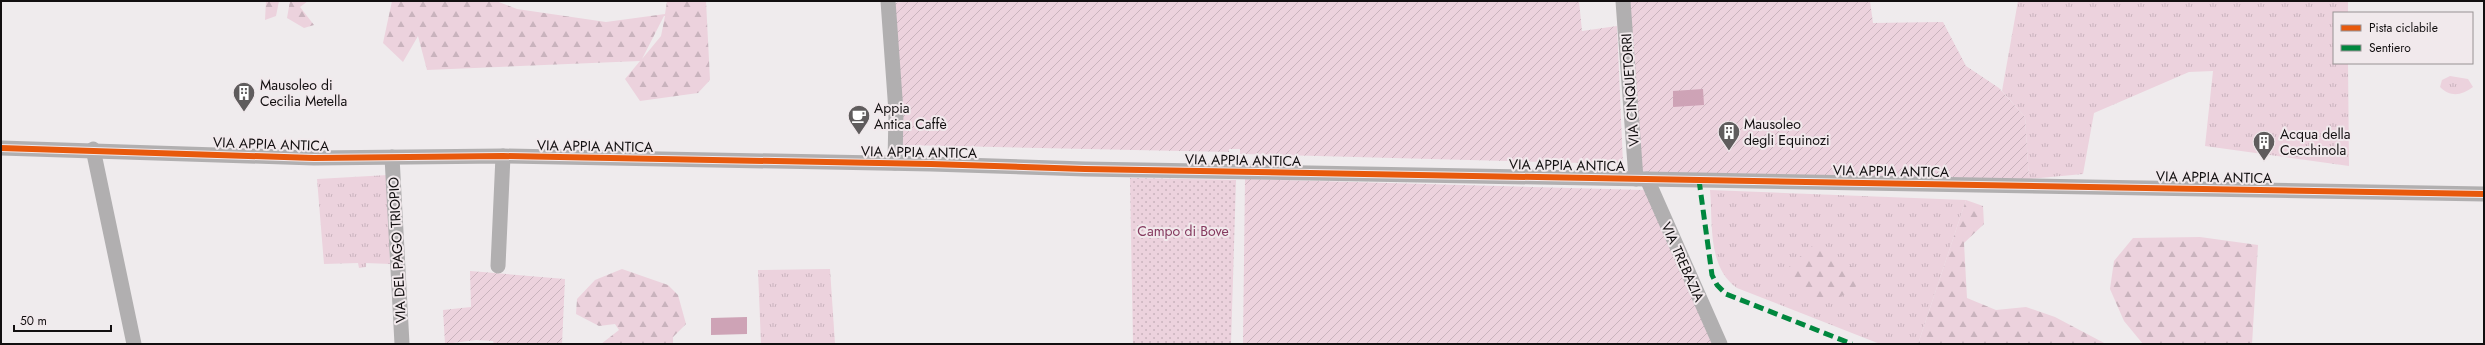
<svg xmlns="http://www.w3.org/2000/svg" width="2485" height="345" viewBox="0 0 2485 345" font-family="Jost,sans-serif">
	<defs>
		<pattern id="grass-tufts" width="24" height="20" patternUnits="userSpaceOnUse"><rect width="24" height="20" fill="#ecd2dd"/><path d="M3 7l-1-3M5 7V3M7 7l1-3M15 17l-1-3M17 17v-4M19 17l1-3" fill="none" stroke="#c9b3bd"/></pattern>
		<pattern id="forest-firs" width="22" height="20" patternUnits="userSpaceOnUse"><rect width="22" height="20" fill="#ecd2dd"/><path d="M5 1l3.5 6h-7zM16 11l3.5 6h-7z" fill="#c9b3bd"/></pattern>
		<pattern id="park-dots" width="8" height="8" patternUnits="userSpaceOnUse"><rect width="8" height="8" fill="#ecd2dd"/><path d="M2 2h.1M6 6h.1" fill="none" stroke="#c9b3bd" stroke-width="1.8" stroke-linecap="round"/></pattern>
		<pattern id="garden-furrows" width="10" height="10" patternUnits="userSpaceOnUse"><rect width="10" height="10" fill="#ecd2dd"/><path d="M-1 1l2-2M0 10L10 0M9 11l2-2" fill="none" stroke="#c9b3bd"/></pattern>
	</defs>
	<rect width="100%" height="100%" fill="#efebed"/>
	<g fill="url(#grass-tufts)">
		<path d="M2018,1H2348V13H2334V63H2348L2349,166L2205,146L2213,71L2189,72L2094,113L2083,174L2029,179L2025,117L2002,91Z"/>
		<path d="M2450,76L2468,79L2473,87C2462,95 2451,98 2440,87L2442,80Z"/>
		<path d="M388,175L390,264L366,263V267L359,268L358,263L324,264L317,179Z"/>
		<path d="M1710,190L1966,200L1918,344H1880L1737,288C1707,267 1713,223 1710,190Z"/>
		<path d="M830,269L835,344H761L758,270Z"/>
	</g>
	<g fill="url(#forest-firs)" fill-rule="evenodd">
		<path d="M266,1H279L276,16L265,20Z"/>
		<path d="M290,1H308L300,7L314,25L304,28L287,18Z"/>
		<path d="M392,1H496L517,9L606,22L665,14L667,1H706L710,80L698,93L640,101L625,79L640,61L427,70L418,36L403,62L383,43ZM665,16L661,36L642,59L664,16Z"/>
		<path d="M1966,200L1983,206L1984,224L1964,243L1967,298L1996,310L2026,307L2055,317L2106,344H1918Z"/>
		<path d="M2200,237L2258,245L2252,344H2143L2124,321L2110,289L2114,261L2133,238Z"/>
		<path d="M1813,245H1825L1842,263L1859,269L1862,280C1853,289 1842,299 1828,300C1812,302 1792,288 1784,275C1790,262 1803,256 1813,245Z"/>
		<path d="M622,269L668,285L678,295L686,324L673,337V344H601L619,330L615,324L599,326L576,314L577,299L595,280Z"/>
	</g>
	<path fill="url(#park-dots)" d="M1130,178L1236,180L1231,344H1133Z"/>
	<g fill="url(#garden-furrows)">
		<path d="M912,1H1579L1582,31L1617,26L1623,164L1240,154V149H1229V152L902,145L893,3Z"/>
		<path d="M1629,1H1870L1873,23L1943,22L1966,66L1999,88L2025,117L2029,179L1641,172Z"/>
		<path d="M1245,179L1644,190L1714,344H1243Z"/>
		<path d="M470,271L565,279L562,344H494L493,341L476,340L445,344L443,310L471,307Z"/>
	</g>
	<g fill="#cea3b6">
		<path d="M1703,89L1704,105L1673,107V91Z"/>
		<path d="M747,317V334L711,335V318Z"/>
	</g>
	<g fill="none" stroke-linecap="round" stroke-linejoin="round">
		<g stroke="#b1afb0" stroke-width="15">
			<path d="M888,1L896,112L895,163"/>
			<path d="M1623,1L1636,179"/>
			<path d="M1,148L314,158L503,156L931,164L1085,169L2484,194"/>
			<path d="M93,149L134,344"/>
			<path d="M392,157L402,344"/>
			<path d="M1647,179L1720,344"/>
			<path d="M498,266L503,156"/>
		</g>
		<path stroke="#00873e" stroke-width="5" stroke-dasharray="10 5" stroke-linecap="butt" d="M1699,180L1712,275L1717,285L1726,294L1852,344"/>
		<g stroke="#f1e9ec" stroke-width="8">
			<path id="cycleway" d="M1,148L314,158L503,156L931,164L1085,169L2484,194"/>
		</g>
		<use href="#cycleway" stroke="#e8590c" stroke-width="6"/>
	</g>
	<defs>
		<g id="building-pin" transform="scale(1.15)"><path d="M0 17L-7.5 6A9.5 9.5 0 1 1 7.5 6Z" fill="#5f5c5d" stroke="#f1e9ec"/><path d="M-4-6H4V6H1V3H-1V6H-4ZM-2.5-4.3h1.7v1.8h-1.7ZM.8-4.3h1.7v1.8H.8ZM-2.5-1h1.7V.8h-1.7ZM.8-1h1.7V.8H.8Z" fill="#fff"/></g>
		<g id="cafe-pin" transform="scale(1.15)"><path d="M0 17L-7.5 6A9.5 9.5 0 1 1 7.5 6Z" fill="#5f5c5d" stroke="#f1e9ec"/><path d="M-5.5-4.5H6V0H3Q3 3.5 0 3.5H-2.5Q-5.5 3.5-5.5 0ZM3-3.2v2h1.7v-2ZM-6 4.5H4V6H-6Z" fill="#fff"/></g>
	</defs>
	<g fill-rule="evenodd">
		<use href="#building-pin" x="244" y="93"/>
		<use href="#cafe-pin" x="859" y="116"/>
		<use href="#building-pin" x="1729" y="132"/>
		<use href="#building-pin" x="2264" y="142"/>
	</g>
	<g text-anchor="middle" stroke-width="4" stroke-linejoin="round" paint-order="stroke">
		<g font-size="14" fill="#120f10" stroke="#f1e9ec" text-anchor="start">
			<text x="260" y="90">Mausoleo di<tspan x="260" dy="16">Cecilia Metella</tspan></text>
			<text x="874" y="113">Appia<tspan x="874" dy="16">Antica Caffè</tspan></text>
			<text x="1744" y="129">Mausoleo<tspan x="1744" dy="16">degli Equinozi</tspan></text>
			<text x="2280" y="139">Acqua della<tspan x="2280" dy="16">Cecchinola</tspan></text>
		</g>
		<g font-size="14" fill="#120f10" stroke="#f1e9ec">
			<text transform="translate(1630 90) rotate(-94)" y="5">VIA CINQUETORRI</text>
			<text transform="translate(271 144) rotate(2)" y="5">VIA APPIA ANTICA</text>
			<text transform="translate(595 146) rotate(1)" y="5">VIA APPIA ANTICA</text>
			<text transform="translate(919 152) rotate(1)" y="5">VIA APPIA ANTICA</text>
			<text transform="translate(1243 160) rotate(1)" y="5">VIA APPIA ANTICA</text>
			<text transform="translate(1567 165) rotate(1)" y="5">VIA APPIA ANTICA</text>
			<text transform="translate(1891 171) rotate(1)" y="5">VIA APPIA ANTICA</text>
			<text transform="translate(2214 177) rotate(1)" y="5">VIA APPIA ANTICA</text>
			<text transform="translate(397 250) rotate(-93)" y="5">VIA DEL PAGO TRIOPIO</text>
			<text transform="translate(1683 262) rotate(66)" y="5">VIA TREBAZIA</text>
		</g>
		<g font-size="14" fill="#84395e" stroke="#f1e9ec">
			<text x="1183" y="236">Campo di Bove</text>
		</g>
	</g>
	<rect width="2485" height="345" fill="none" stroke="#120f10" stroke-width="4"/>
	<rect x="2333" y="12" width="140" height="52" fill="#f1e9ec" stroke="#989294"/>
	<rect x="2341" y="25" width="20" height="6" fill="#e8590c" stroke="#989294"/>
	<text x="2369" y="32" font-size="12" fill="#120f10">Pista ciclabile</text>
	<rect x="2341" y="45" width="20" height="6" fill="#00873e" stroke="#989294"/>
	<text x="2369" y="52" font-size="12" fill="#120f10">Sentiero</text>
	<path d="M14 325v6h97v-6" fill="none" stroke="#120f10" stroke-width="2"/>
	<text x="20" y="325" font-size="12" fill="#120f10" stroke="#f1e9ec" stroke-width="3" paint-order="stroke">50 m</text>
</svg>
